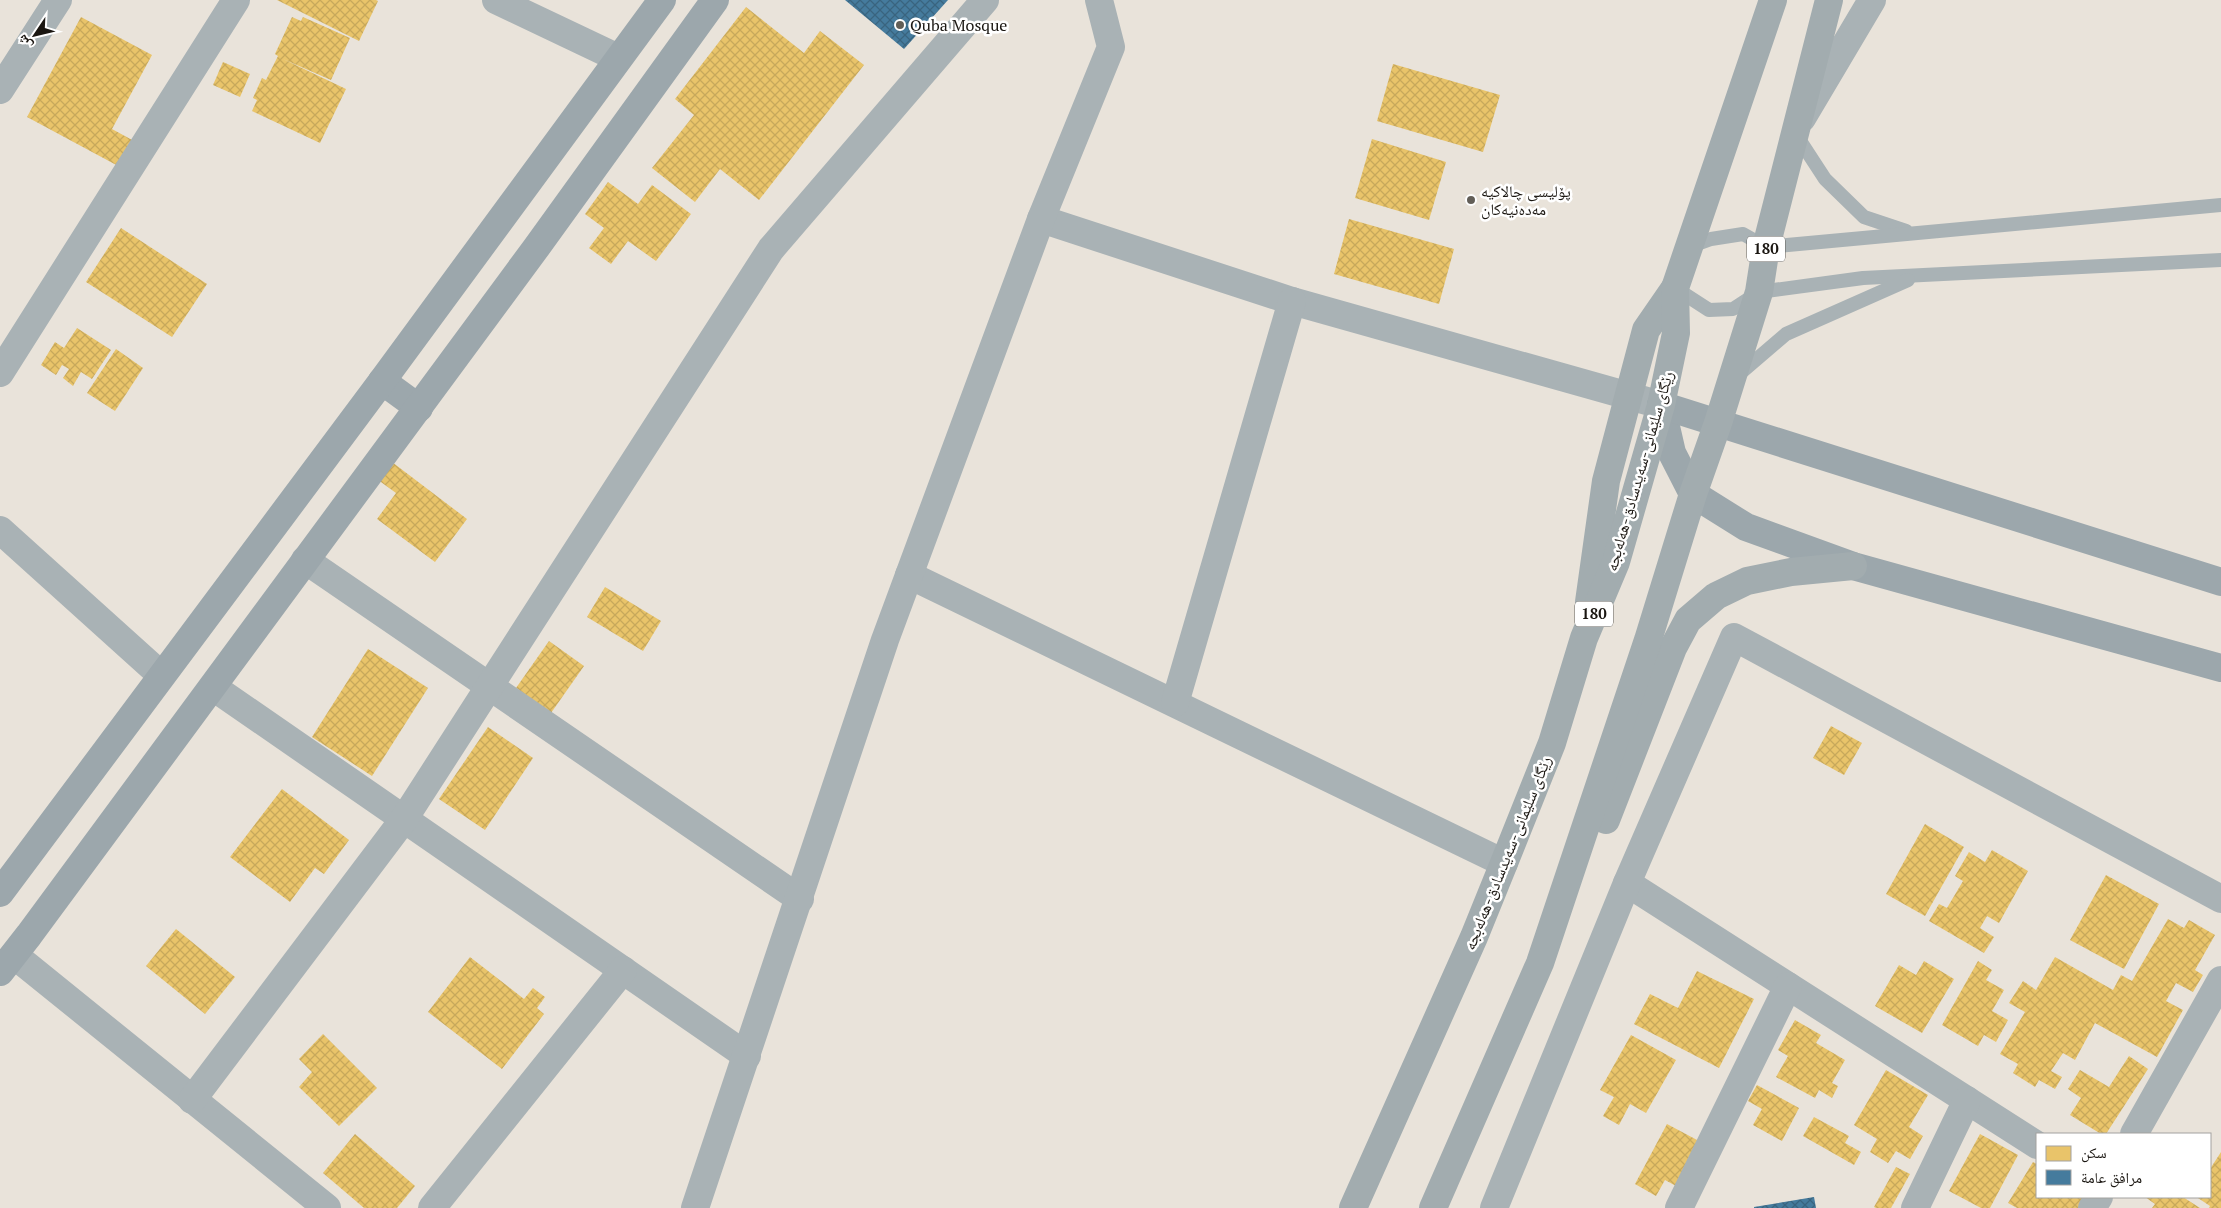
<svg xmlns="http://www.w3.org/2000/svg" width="2221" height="1208" viewBox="0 0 2221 1208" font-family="'PT Serif','Noto Naskh Arabic',serif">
	<defs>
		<pattern id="homes-cross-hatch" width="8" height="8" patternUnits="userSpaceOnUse" patternTransform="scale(1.25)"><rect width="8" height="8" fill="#e9c46a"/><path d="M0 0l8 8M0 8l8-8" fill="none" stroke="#c7a85b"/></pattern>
		<pattern id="public-cross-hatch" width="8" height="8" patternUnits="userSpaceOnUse" patternTransform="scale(1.25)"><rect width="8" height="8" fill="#457b9d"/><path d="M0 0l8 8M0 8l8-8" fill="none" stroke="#39647f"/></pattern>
	</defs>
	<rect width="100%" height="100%" fill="#e9e3da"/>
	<g fill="url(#homes-cross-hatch)">
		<path d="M277,0H376L378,1L359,41Z"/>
		<path d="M746,7L804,53L820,31L864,65L759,200L720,169L695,202L652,168L694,115L675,99Z"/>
		<path d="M81,17L152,55L112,129L134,141L120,167L27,117Z"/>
		<path d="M292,17L301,21L303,17L350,38L331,80L283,59L346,89L320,143L252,111L257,100L253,98L262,78L266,80L278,56L275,54Z"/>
		<path d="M223,62L250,74L240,97L213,85Z"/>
		<path d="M1393,64L1500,95L1483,152L1377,121Z"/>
		<path d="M1372,139L1446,162L1429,220L1355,198Z"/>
		<path d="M608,182L638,204L652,185L691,214L656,261L628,241L611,264L589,248L604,228L585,214Z"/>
		<path d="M1349,219L1454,249L1439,304L1334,274Z"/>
		<path d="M121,228L207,284L172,337L86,282Z"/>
		<path d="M77,328L111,350L92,379L81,372L73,386L63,378L69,369L62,365L56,375L41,365L55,342L64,348Z"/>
		<path d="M116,349L143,368L115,411L87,393Z"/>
		<path d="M388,459L467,519L435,562L377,519L396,493L374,477Z"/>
		<path d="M605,587L661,621L643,651L587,617Z"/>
		<path d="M549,641L584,666L551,713L516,688Z"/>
		<path d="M368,649L428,688L372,776L312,737Z"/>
		<path d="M1831,726L1862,743L1844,775L1813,758Z"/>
		<path d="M488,727L533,758L485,830L439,799Z"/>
		<path d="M282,789L349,840L324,874L315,868L290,902L230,857Z"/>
		<path d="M1925,824L1964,847L1925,916L1886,894Z"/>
		<path d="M1992,850L2028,871L1999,923L1987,916L1980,928L1994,937L1984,953L1929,921L1939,904L1947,908L1963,881L1955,876L1969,852L1985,862Z"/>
		<path d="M2106,875L2159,904L2124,969L2070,940Z"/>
		<path d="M2168,919L2184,928L2189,920L2215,935L2195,970L2203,975L2193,992L2176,983L2166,1001L2183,1010L2157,1057L2095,1023L2075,1060L2063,1053L2051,1071L2062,1077L2055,1089L2039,1080L2035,1087L2013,1073L2018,1064L2000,1054L2025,1012L2009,1003L2023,981L2036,990L2055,957L2113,990L2121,975L2132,981Z"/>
		<path d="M176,929L235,977L205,1014L146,966Z"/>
		<path d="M470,957L524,999L533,988L545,997L537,1008L544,1014L502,1069L428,1012Z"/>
		<path d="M1924,961L1954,979L1922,1033L1875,1006L1899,965L1916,975Z"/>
		<path d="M1978,961L1992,970L1986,980L2004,990L1992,1011L2008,1020L1996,1042L1984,1035L1978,1046L1942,1025Z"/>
		<path d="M1697,971L1754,999L1719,1068L1634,1024L1650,994L1678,1008Z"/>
		<path d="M1795,1020L1821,1035L1816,1043L1845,1060L1832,1083L1838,1086L1832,1098L1819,1090L1815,1098L1776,1077L1788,1056L1778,1050Z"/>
		<path d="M323,1034L377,1088L339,1126L299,1087L312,1072L299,1059Z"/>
		<path d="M1631,1035L1676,1060L1646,1113L1630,1104L1619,1125L1603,1116L1614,1097L1600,1090Z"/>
		<path d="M2129,1056L2148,1069L2106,1134H2101L2070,1115L2081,1098L2068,1089L2080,1070L2109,1087Z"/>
		<path d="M1886,1070L1928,1095L1909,1127L1923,1136L1910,1159L1896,1151L1888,1163L1870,1152L1877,1139L1854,1125Z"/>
		<path d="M1757,1085L1799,1108L1782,1141L1753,1125L1762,1109L1748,1101Z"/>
		<path d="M1814,1117L1849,1136L1845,1143L1861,1152L1854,1165L1803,1136Z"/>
		<path d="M1667,1124L1699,1141L1676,1186L1665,1180L1656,1196L1635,1184Z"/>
		<path d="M355,1134L415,1186L397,1208H364L323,1173Z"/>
		<path d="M1980,1134L2018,1155L1990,1208H1981L1949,1191Z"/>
		<path d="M2221,1152V1208H2209L2210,1206L2198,1198L2210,1197V1169Z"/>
		<path d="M2033,1162L2037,1164V1197H2086L2079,1208H2017L2008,1203Z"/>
		<path d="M1896,1167L1910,1174L1891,1208H1876L1874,1207Z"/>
		<path d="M2145,1197H2183L2200,1208H2152L2155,1204Z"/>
	</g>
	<g fill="url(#public-cross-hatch)">
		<path d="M845,0H948L904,49Z"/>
		<path d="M1814,1197L1816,1208H1754V1207Z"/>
	</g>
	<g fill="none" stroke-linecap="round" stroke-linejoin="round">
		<g stroke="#a9b2b5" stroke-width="14">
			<path d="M1795,133L1825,179L1864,217L1906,231"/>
			<path d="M1689,247L1711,239L1743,234L1766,247L2221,205"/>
			<path d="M1675,288L1709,310L1733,309L1759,292L1863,278L2221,260"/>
			<path d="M1737,376L1786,334L1908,280"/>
		</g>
		<g stroke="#a9b2b5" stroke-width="28">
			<path d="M496,0L618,58"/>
			<path d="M0,90L58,0"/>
			<path d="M1802,118L1872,0"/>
			<path d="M1041,219L1292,301L1661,405"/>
			<path d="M0,373L236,0"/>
			<path d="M0,530L161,675"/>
			<path d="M305,560L800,899"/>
			<path d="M909,575L1504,863"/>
			<path d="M213,687L747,1056"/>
			<path d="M1175,703L1292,301"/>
			<path d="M1627,883L2037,1145"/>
			<path d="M14,955L327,1208"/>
			<path d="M192,1100L404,819L771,249L985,0"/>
			<path d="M2134,1134L2221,980"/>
			<path d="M432,1208L623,970"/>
			<path d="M695,1208L885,640L1041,219L1111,47L1099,0"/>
			<path d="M1494,1208L1627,883L1734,637L2221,899"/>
			<path d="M1679,1208L1788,986"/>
			<path d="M1915,1208L1967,1100"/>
			<path d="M2092,1208L2099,1197"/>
		</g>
		<g stroke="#9ca7ac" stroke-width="28">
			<path d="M382,381L419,408"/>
			<path d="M1661,405L1672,453L1693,494L1746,527L1853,566L2221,668"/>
			<path d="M1661,405L2221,582"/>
			<path d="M0,893L382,381L662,0"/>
			<path d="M0,972L29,935L536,248L715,0"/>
		</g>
		<g stroke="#a2acaf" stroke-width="28">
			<path d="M1589,602L1606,481L1646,330L1675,288"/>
			<path d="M1606,820L1673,648L1688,620L1716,596L1747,581L1791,572L1853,566"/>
			<path d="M1353,1208L1474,937L1504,863L1552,743L1584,638L1616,562L1661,405L1676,333L1675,288L1773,0"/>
			<path d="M1433,1208L1540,963L1648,640L1693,494L1718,423L1759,292L1766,247L1829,0"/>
		</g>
	</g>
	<g fill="#625e57" stroke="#fff" stroke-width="2">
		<circle cx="900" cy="25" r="5"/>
		<circle cx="1471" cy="200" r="5"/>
	</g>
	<g text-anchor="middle" stroke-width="5" stroke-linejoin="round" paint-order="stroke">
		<g fill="#fff" stroke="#5f5c58" stroke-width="1">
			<rect x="1747" y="236.5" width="38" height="25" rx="4"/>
			<rect x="1575" y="601.5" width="38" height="25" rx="4"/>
		</g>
		<g font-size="15" font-weight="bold" fill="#1a1611">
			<text x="1766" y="254">180</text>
			<text x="1594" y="619">180</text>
		</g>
		<g font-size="16" fill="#1a1611" stroke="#fff" text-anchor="start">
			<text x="910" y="31">Quba Mosque</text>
			<text x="1481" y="197">پۆلیسی چالاکیە<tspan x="1481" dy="18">مەدەنیەکان</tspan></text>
		</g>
		<g font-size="16" fill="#1a1611" stroke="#fff">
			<text transform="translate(1639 471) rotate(-74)" y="6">رێگای سلێمانی-سەیدسادق-هەلەبجە</text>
			<text transform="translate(1507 853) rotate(-68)" y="6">رێگای سلێمانی-سەیدسادق-هەلەبجە</text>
		</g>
	</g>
	<rect x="2036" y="1133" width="175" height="65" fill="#ffffff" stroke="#a3a2a0"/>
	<rect x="2046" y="1146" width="25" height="15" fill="#e9c46a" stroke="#a3a2a0"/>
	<text x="2081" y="1158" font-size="15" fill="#1a1611">سكن</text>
	<rect x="2046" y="1170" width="25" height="15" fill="#457b9d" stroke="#a3a2a0"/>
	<text x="2081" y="1183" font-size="15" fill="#1a1611">مرافق عامة</text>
	<g transform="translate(35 35) rotate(235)" stroke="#ffffff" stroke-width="4" paint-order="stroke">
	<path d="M0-4L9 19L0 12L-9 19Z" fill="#1a1611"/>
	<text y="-8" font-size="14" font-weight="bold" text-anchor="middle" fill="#1a1611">ش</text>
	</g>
</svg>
